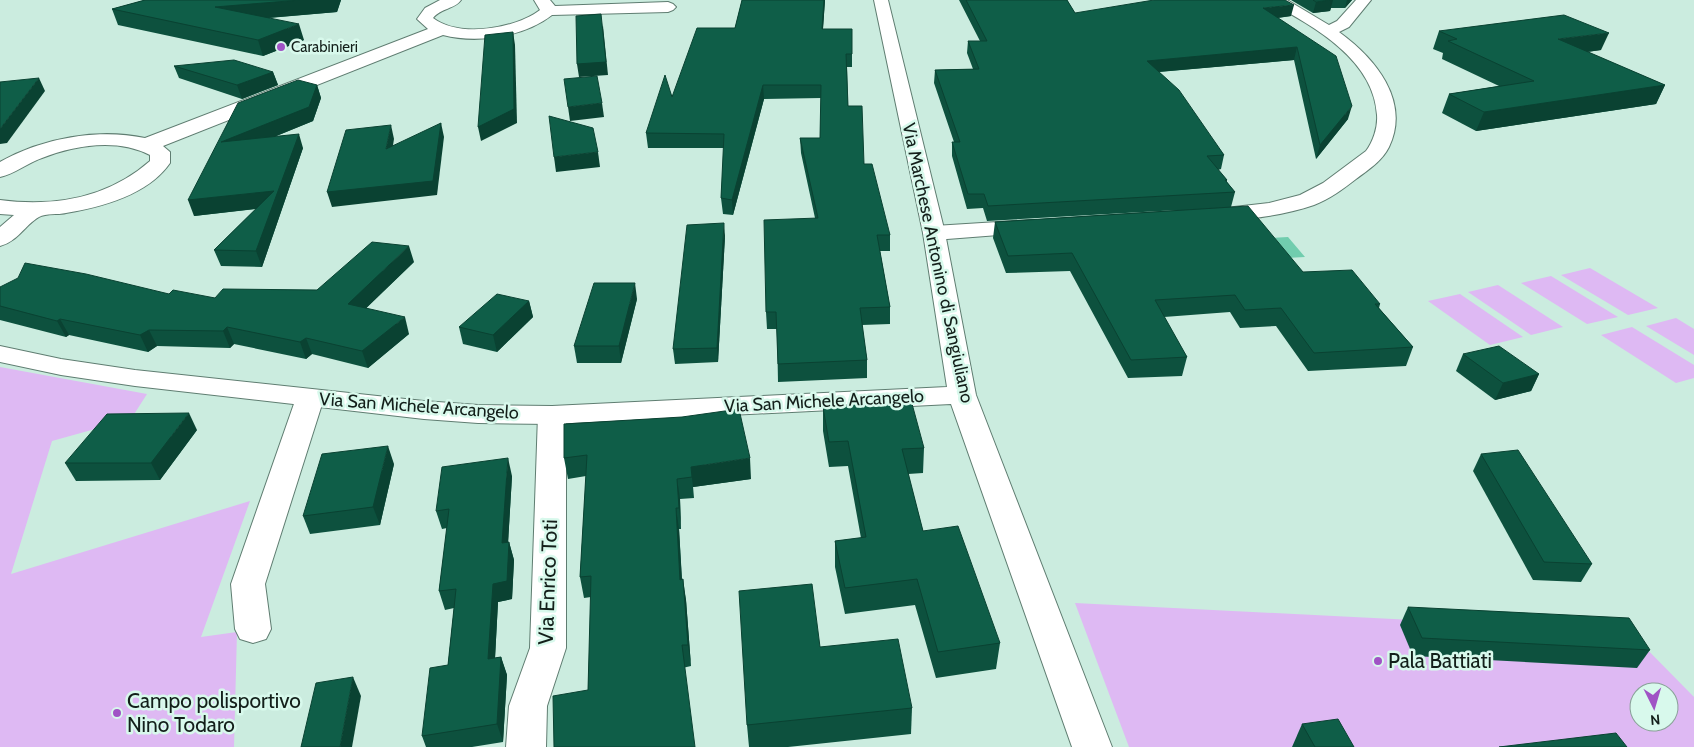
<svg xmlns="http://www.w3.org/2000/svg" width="1694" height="747" viewBox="0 0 1694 747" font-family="Cabin,sans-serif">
	<rect width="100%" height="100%" fill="#cbecdf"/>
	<g fill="#deb9f3" fill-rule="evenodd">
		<path d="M1590,268L1658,308L1628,315L1561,275Z"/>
		<path d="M1551,276L1618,317L1587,324L1521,283Z"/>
		<path d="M1498,285L1563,327L1531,335L1468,292Z"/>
		<path d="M1460,294L1523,337L1490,345L1428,301Z"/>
		<path d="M1676,318L1694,329V355L1646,326Z"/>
		<path d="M1632,327L1694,365V378L1676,383L1601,335Z"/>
		<path d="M0,367L147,394L131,419L52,441L11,574L250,501L201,637L237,632L234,747H0Z"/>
		<path d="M1075,603L1629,631L1694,697V747H1129ZM1639,692H1669V722H1639Z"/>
	</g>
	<path fill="#71cdae" d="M1288,237L1305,257L1286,258L1269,238Z"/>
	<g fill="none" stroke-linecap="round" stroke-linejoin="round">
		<g stroke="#5f7d71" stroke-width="2">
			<g id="street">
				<path d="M440,0H461C455,9 441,8 433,18C459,38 515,29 540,10L534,0H550L555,6L668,2L673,4L676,7L673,10L668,12L552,15C524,37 477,44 443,35L163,146L170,152V163C148,195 102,207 66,213C58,215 46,213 39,217C25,225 17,242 0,246V227L14,215L0,214V200C54,207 108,198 150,161V155C117,138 75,145 42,158C27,163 15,174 0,177V162C42,138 98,128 145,138L428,29L417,19L425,8Z"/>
				<path d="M1269,0H1287L1329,25L1337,21L1356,0H1371L1349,27L1339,32C1375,58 1411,101 1389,147C1382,161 1368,170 1356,179C1343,189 1330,199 1314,205C1282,216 1249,219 1216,222L1208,220L1205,215L1208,210L1269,203L1300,195L1323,183L1366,151C1373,142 1378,127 1377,115C1374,60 1315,27 1271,3Z"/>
				<path d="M1031,220L1039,222L1042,227L1039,232L934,240L926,238L923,233L926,228L934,226Z"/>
				<path d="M310,389L320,392L324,398L265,584L271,629L266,639L253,643L240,639L235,629L231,584L296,398L300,392Z"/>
				<path d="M552,406L562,409L566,415V648L547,706L546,747H506L509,706L530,648L538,415L542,409Z"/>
			</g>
		</g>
		<g stroke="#5f7d71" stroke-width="2">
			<path id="secondary" d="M874,0H888L945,233L976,395L1112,747H1072L951,404L552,424L478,423L424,419L135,386L61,375L0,362V346L61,359L135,370L424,401L478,405L552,406L947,387L923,233Z"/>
		</g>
		<use href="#street" fill="#fff" fill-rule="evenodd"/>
		<use href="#secondary" fill="#fff" fill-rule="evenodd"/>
	</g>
	<g fill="#0d513e">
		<path d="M145,0H341L337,12L269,18L304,40L263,56L118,25L112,9Z"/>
		<path d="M742,0H825L823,29H852V67H847L848,106L864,164L890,235V251H880L890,307V324L862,325L867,360V378L778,382L777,329H767L766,312L815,218L801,153L800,138H820L821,98L764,99L733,215L723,214L721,198L724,148H648L646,133L672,97L735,28Z"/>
		<path d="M959,0H1067L1075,13L1291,16L1278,18L1348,119L1316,159L1294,60L1159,72L1224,155L1221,169L1218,170L1227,180V182L1235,192L1231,207L1303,272L1380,304L1379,308L1413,347L1406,366L1308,371L1276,326L1240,328L1230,312L1164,317L1187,357L1182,376L1128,378L1070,271L1006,273L993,238L995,222L1178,210L987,221L983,208L967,209L952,156V142H954L934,83L935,70L973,69L967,53L968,41H980Z"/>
		<path d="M1291,0H1352L1345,8H1331L1330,11L1313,13Z"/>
		<path d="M1439,31L1601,50L1587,52L1665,85L1656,104L1476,131L1442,113L1449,94L1499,86L1442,59L1443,53L1433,49Z"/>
		<path d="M174,66L273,72L278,85L242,99L179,78Z"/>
		<path d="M317,85L321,98L313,121L274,137L303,148L262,267L221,266L214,250L256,209L194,216Z"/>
		<path d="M725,236L718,362L675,364L673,349Z"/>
		<path d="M414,262L366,308L409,334L368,368L312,354L306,359L234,344L230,348L157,346L148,352L69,335L66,337L0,320V287L169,294L215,298L317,290Z"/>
		<path d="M637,299L621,363H577L574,346Z"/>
		<path d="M529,301L533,317L497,352L463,344L459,327Z"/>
		<path d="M1463,354L1539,374L1531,391L1495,400L1456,371Z"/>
		<path d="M823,407L924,448L923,473L908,474L923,531L1000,643L996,669L936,678L915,605L845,614L835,567V541L861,538L848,466L829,467L823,431Z"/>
		<path d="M564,424L751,479L693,487L694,498L680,499L681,529H679L682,579L686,600L691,666L588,690L591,597L584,598L580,577L586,476L568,479L564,458Z"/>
		<path d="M197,430L160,480L76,481L65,463Z"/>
		<path d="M1481,454L1592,564L1581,582L1533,580L1473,471Z"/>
		<path d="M394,464L380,525L310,534L303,516Z"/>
		<path d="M512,476L508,542H509L514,560L512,599L498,602L495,658L501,657L507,675L503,742L472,747H426L422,736L448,665L454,608L445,610L439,591L447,528L442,529L436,511Z"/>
		<path d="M1408,607L1650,650L1637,668L1413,656L1400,625Z"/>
		<path d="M820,647L912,708L911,734L788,747H749L747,725Z"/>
		<path d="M1302,724L1354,747H1292Z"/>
	</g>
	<g fill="#0a4232">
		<path d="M300,0H341L337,12L220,22L215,7Z"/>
		<path d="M824,0H825L822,42V29Z"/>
		<path d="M1330,0H1333L1330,11L1313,13L1316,2Z"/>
		<path d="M1347,0H1352L1345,8Z"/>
		<path d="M1294,5L1291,16L1261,20L1263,8Z"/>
		<path d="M299,24L304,40L263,56L258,40Z"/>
		<path d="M603,26L608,75L579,77L577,64Z"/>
		<path d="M513,32L515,45L517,123L481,141L478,127Z"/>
		<path d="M1609,33L1601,50L1550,57L1558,39Z"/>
		<path d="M1297,47L1294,60L1145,73L1147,61Z"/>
		<path d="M273,72L278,85L242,99L237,85Z"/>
		<path d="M39,78L45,91L7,143L0,144V129Z"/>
		<path d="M317,85L321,98L313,121L227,156L221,142Z"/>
		<path d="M763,85L764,99L733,215L732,200Z"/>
		<path d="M1665,85L1656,104L1476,131L1484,112Z"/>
		<path d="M602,103L604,117L570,121L568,107Z"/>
		<path d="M1352,106L1348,119L1316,159L1320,145Z"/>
		<path d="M441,123L444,137L437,195L332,207L327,192Z"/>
		<path d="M391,125L394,139L390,164L386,149Z"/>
		<path d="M299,134L303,148L262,267L256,251L272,207L194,216L188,200Z"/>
		<path d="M598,152L600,167L556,172L554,157Z"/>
		<path d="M724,223L725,236L718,362L717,348Z"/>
		<path d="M409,246L414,262L354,320L348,304Z"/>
		<path d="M635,283L637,299L621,363L619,346Z"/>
		<path d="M529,301L533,317L497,352L493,335Z"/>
		<path d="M405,317L409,334L368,368L362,351Z"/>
		<path d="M60,319L69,335L66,337L57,321Z"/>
		<path d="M227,327L234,344L230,348L223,331Z"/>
		<path d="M149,330L157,346L148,352L140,335Z"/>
		<path d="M306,338L312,354L306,359L300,342Z"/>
		<path d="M1539,374L1531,391L1495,400L1503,383Z"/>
		<path d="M189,413L197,430L160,480L151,463Z"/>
		<path d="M388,446L394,464L380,525L373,507Z"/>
		<path d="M508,458L512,476L507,561L502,543Z"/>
		<path d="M750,458L751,479L693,487L694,498L691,467Z"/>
		<path d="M677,479L680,499L681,529L679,508Z"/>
		<path d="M676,508L679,529L683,601L680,580Z"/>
		<path d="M509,542L514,560L512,599L498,602L494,677L488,659L493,584Z"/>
		<path d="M683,579L686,600L691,666L688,645Z"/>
		<path d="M501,657L507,675L503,742L497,724Z"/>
		<path d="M353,677L361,696L352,747H340Z"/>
	</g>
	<g fill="#0f5e48" stroke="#0a4232">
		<path d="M145,0H300L215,7L299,24L258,40L112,9Z"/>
		<path d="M742,0H824L822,29H852V54H846L848,106H862L864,164H872L890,235H877L890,307L860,308L867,360L778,364L776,312H766L764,220L818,218L800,138H820L821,85H763L732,200L721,198L724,134L646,133L665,75L672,97L697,28H735Z"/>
		<path d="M966,0H1067L1075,13L1154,0H1285L1294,5L1263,8L1336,56L1352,106L1320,145L1297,47L1147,61L1179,90L1224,155L1207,156L1227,180H1225L1235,192L988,206L984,194H968L952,142H960L935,70L979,69L968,41H987Z"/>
		<path d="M1313,0H1330L1316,2Z"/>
		<path d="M601,14L606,62L577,64L576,16Z"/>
		<path d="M1564,15L1609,33L1558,39L1665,85L1484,112L1449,94L1534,81L1448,41L1457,39L1439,31Z"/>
		<path d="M513,32L514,109L478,127L485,35Z"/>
		<path d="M234,60L273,72L237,85L174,66Z"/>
		<path d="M597,76L602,103L568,107L564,79Z"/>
		<path d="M39,78L0,129V82Z"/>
		<path d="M298,80L317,85L309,107L221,142L299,134L256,251L214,250L274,191L188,200L238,103Z"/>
		<path d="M549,116L593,128L598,152L554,157Z"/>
		<path d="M441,123L433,181L327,192L346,130L391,125L386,149Z"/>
		<path d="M1248,206L1303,272L1352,270L1380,304H1375L1413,347L1314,353L1281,308L1245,310L1235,295L1155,300L1187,357L1131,360L1072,253L1008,256L995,222Z"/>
		<path d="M724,223L717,348L673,349L687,225Z"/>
		<path d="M372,242L409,246L348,304L405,317L362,351L306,338L300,342L227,327L223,331L149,330L140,335L60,319L57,321L0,306V287L18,278L25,263L86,274L169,294L173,290L215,298L223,289L317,290Z"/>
		<path d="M594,283H635L619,346H574Z"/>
		<path d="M497,294L529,301L493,335L459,327Z"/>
		<path d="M1499,346L1539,374L1503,383L1463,354Z"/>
		<path d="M911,400L924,448L902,449L923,531L958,526L1000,643L938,652L917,579L845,588L835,541L866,537L848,441L829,442L823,407Z"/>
		<path d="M739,409L750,458L691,467L692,477L677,479L679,508H676L680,580L683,579L688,645H682L695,747H554L553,696L588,690L591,576L580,577L587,455L564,458V424L682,417Z"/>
		<path d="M189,413L151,463H65L107,414Z"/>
		<path d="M388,446L373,507L303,516L322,454Z"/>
		<path d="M1518,450L1592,564L1544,562L1481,454Z"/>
		<path d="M508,458L502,543L509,542L507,581L493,584L488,659L501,657L497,724L422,736L430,668L448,665L456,589L439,591L449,509L436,511L442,467Z"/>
		<path d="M812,584L820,647L898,639L912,708L747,725L739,591Z"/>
		<path d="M1408,607L1629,618L1650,650L1422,638Z"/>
		<path d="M353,677L340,747H301L316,683Z"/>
		<path d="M1338,719L1354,747H1315L1302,724Z"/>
		<path d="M1616,733L1627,747H1499Z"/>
	</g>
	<g fill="#a053c5" stroke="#d8f9ec" stroke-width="2">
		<circle cx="281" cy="47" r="5"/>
		<circle cx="1378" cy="661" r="5"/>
		<circle cx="117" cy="713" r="5"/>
	</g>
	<g text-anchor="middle" stroke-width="5" stroke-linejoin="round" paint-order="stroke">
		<g font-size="15" fill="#131f1a" stroke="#d8f9ec" text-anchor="start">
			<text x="291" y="52">Carabinieri</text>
		</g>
		<g font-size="18" fill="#131f1a" stroke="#d8f9ec">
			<text transform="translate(938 263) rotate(78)" y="6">Via Marchese Antonino di Sangiuliano</text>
			<text transform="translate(824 401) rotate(-3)" y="6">Via San Michele Arcangelo</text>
			<text transform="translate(419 406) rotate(4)" y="6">Via San Michele Arcangelo</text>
		</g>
		<g font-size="21" fill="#131f1a" stroke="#d8f9ec">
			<text transform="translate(548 582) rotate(-88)" y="7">Via Enrico Toti</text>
		</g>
		<g font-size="21" fill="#131f1a" stroke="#d8f9ec" text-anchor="start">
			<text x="1388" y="668">Pala Battiati</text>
			<text x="127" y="708">Campo polisportivo<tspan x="127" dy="24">Nino Todaro</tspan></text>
		</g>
	</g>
	<g transform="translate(1654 707) rotate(175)"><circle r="24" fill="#d8f9ec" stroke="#89a298"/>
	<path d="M0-4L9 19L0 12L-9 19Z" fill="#a053c5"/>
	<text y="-8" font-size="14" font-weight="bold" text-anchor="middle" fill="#131f1a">N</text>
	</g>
</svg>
